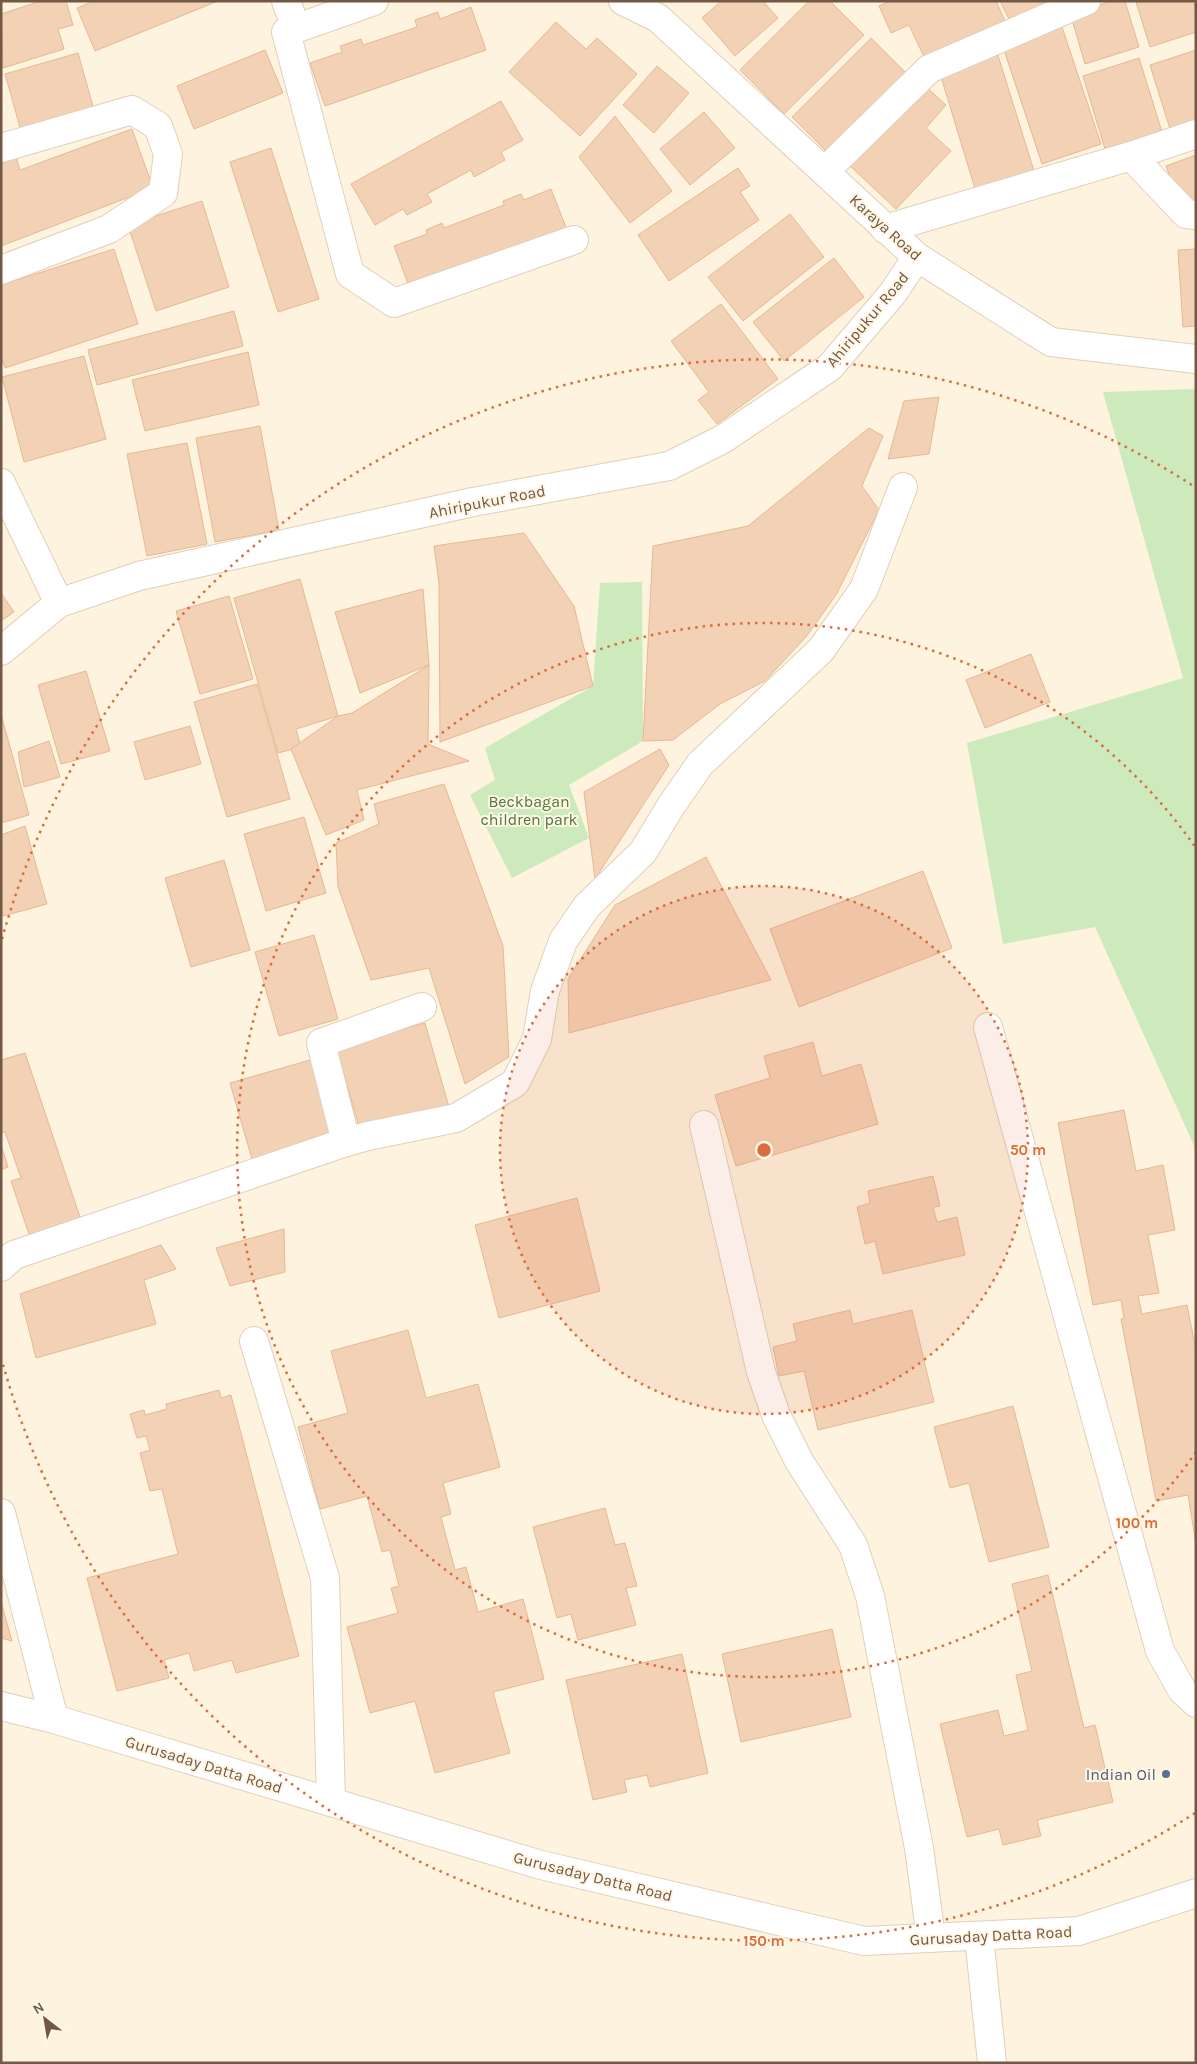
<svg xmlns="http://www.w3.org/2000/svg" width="1197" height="2064" viewBox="0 0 1197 2064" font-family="Karla,sans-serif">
	<rect width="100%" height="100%" fill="#fdf3de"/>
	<g fill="#cceabc">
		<path d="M1196,389V1150L1095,927L1003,944L967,743L1183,678L1103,392Z"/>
		<path d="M642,582L643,741L569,785L589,838L512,878L470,795L495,780L485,748L593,686L600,583Z"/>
	</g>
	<g fill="#f3d1b4" stroke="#e6b894">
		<path d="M41,1H66L73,25L58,29L64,49L3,68L1,14Z"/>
		<path d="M94,1H218L95,51L77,8Z"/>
		<path d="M721,1H763L778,18L735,56L702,18Z"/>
		<path d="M809,1H830L864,35L784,114L740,70Z"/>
		<path d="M889,1H996L1005,21L925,59L909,25L891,33L879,6Z"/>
		<path d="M1000,1H1051L1010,21Z"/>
		<path d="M1111,1H1125L1139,47L1085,64L1071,16Z"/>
		<path d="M1195,1L1196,32L1150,47L1136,2Z"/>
		<path d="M471,7L486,50L325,106L310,63L342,52L340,46L361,39L363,45L417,27L415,20L438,12L440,19Z"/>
		<path d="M556,22L586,49L597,38L637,74L580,136L509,72Z"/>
		<path d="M1061,24L1101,144L1042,164L1002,44Z"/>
		<path d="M871,38L912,79L832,157L792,117Z"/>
		<path d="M996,49L1035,174L976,192L938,67Z"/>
		<path d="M265,50L283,93L194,129L177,86Z"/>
		<path d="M1196,50V120L1170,129L1150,65Z"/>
		<path d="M78,53L94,110L21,131L5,74Z"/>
		<path d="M1139,58L1162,132L1105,149L1083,76Z"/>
		<path d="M657,66L689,93L654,133L623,105Z"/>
		<path d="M923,84L946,105L926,128L951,151L896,209L848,164Z"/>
		<path d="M501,101L523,140L501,152L505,160L474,177L471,170L427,194L432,202L407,215L403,209L375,225L351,184Z"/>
		<path d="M704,112L735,148L690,185L660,149Z"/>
		<path d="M615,116L672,191L630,223L579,157Z"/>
		<path d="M132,129L153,188L1,246V163L16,157L20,170Z"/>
		<path d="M271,148L319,299L278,312L230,162Z"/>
		<path d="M1196,155V203L1182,208L1166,166Z"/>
		<path d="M738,168L750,186L740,192L759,220L669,281L638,235Z"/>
		<path d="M551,189L567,230L410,289L394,246L427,234L426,230L442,223L444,228L504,205L503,201L521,194L524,200Z"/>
		<path d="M202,201L229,287L156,311L128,225Z"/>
		<path d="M790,214L824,257L743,321L708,277Z"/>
		<path d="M114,249L138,324L5,368L1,356V285Z"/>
		<path d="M1196,249V326L1183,327L1178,250Z"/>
		<path d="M834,258L864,297L784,361L753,322Z"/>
		<path d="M721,304L778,379L717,424L698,400L709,392L671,341Z"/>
		<path d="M234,311L243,346L97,385L88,350Z"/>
		<path d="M248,352L259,405L145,431L132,380Z"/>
		<path d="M84,356L106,439L24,462L2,377Z"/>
		<path d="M939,397L929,454L888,459L904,401Z"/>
		<path d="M260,426L279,530L215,542L196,438Z"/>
		<path d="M869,428L883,436L862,486L879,510L836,595L806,637L765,681L720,704L673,740L643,741L653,546L748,526Z"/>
		<path d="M187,443L207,544L147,556L127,454Z"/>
		<path d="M524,533L574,606L593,686L440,742L439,583L434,546Z"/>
		<path d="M300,579L338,716L296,729L301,747L278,753L234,598Z"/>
		<path d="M423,589L429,665L360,693L335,612Z"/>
		<path d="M1,593L14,612L1,621Z"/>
		<path d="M229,596L253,679L200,694L176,611Z"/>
		<path d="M1031,654L1050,702L985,728L966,680Z"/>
		<path d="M429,665L428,744L469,761L357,790L364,820L326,835L291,749L338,716L352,713Z"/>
		<path d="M86,671L110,751L61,764L38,685Z"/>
		<path d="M257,684L290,799L227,817L194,702Z"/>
		<path d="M2,718L29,815L1,823V718Z"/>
		<path d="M190,726L201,764L145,780L134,742Z"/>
		<path d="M49,741L60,777L24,787L18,752Z"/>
		<path d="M660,749L669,765L595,879L584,792Z"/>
		<path d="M444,784L503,946L509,1057L465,1084L429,968L371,980L338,887L336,843L379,824L374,804Z"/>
		<path d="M304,817L326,893L266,911L244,834Z"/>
		<path d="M25,826L47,904L3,916L1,907V835Z"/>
		<path d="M706,857L771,980L569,1033L568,979L615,905Z"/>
		<path d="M224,860L250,950L191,967L165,878Z"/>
		<path d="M923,871L952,948L799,1007L770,929Z"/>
		<path d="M314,935L338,1019L279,1036L255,952Z"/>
		<path d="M425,1023L449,1107L361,1133L336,1048Z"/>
		<path d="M813,1042L822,1076L861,1064L878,1124L736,1166L715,1095L770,1078L764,1056Z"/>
		<path d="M25,1053L83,1226L32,1243L11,1181L21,1178L5,1132L1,1133V1060Z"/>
		<path d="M317,1058L341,1141L254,1166L230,1083Z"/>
		<path d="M1124,1110L1136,1171L1163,1165L1175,1230L1148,1235L1159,1293L1138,1296L1142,1314L1187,1305L1196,1350V1544L1188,1495L1156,1501L1121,1319L1124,1318L1121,1300L1093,1305L1058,1123Z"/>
		<path d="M1,1145L8,1167L1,1170Z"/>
		<path d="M933,1176L940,1206L933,1207L937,1222L957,1217L965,1255L883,1274L875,1241L865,1244L857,1207L870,1203L868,1191Z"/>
		<path d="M577,1198L600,1291L499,1318L475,1225Z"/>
		<path d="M284,1229L285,1272L230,1286L216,1248Z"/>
		<path d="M161,1245L176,1269L144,1280L156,1324L36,1358L20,1294Z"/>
		<path d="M850,1310L853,1324L912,1310L934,1402L818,1430L804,1371L779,1376L773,1347L797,1341L793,1324Z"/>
		<path d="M408,1330L426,1398L478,1384L500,1467L443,1483L451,1514L441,1517L455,1570L466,1567L478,1612L523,1599L544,1679L493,1692L510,1753L435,1773L415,1701L370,1713L347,1627L398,1613L391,1588L399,1586L390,1550L382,1552L367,1496L320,1509L298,1427L348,1413L331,1351Z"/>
		<path d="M219,1390L221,1398L231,1395L299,1656L236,1673L232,1660L194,1671L189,1653L164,1660L169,1678L117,1691L87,1578L178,1554L162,1489L150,1491L140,1453L150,1450L146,1436L137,1438L130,1414L144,1410L145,1415L167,1409L166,1404Z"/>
		<path d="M1013,1406L1049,1547L989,1562L969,1483L950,1488L934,1427Z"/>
		<path d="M605,1508L615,1545L625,1543L637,1586L626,1588L636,1625L578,1640L571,1614L557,1618L533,1527Z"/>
		<path d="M1048,1575L1084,1728L1095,1725L1113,1802L1037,1820L1041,1836L1003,1845L999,1829L967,1837L940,1724L998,1710L1004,1736L1028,1730L1016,1675L1032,1671L1012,1584Z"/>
		<path d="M1,1602L12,1641L1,1638Z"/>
		<path d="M832,1629L851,1717L741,1742L722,1654Z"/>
		<path d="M682,1654L708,1773L650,1787L647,1775L624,1780L627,1792L593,1800L566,1680Z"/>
	</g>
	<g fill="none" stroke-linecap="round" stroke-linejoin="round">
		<g stroke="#e1cfba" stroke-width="30">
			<g id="minor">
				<path d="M286,1L296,28"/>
				<path d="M374,1L286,32L350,274L394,303L574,240"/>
				<path d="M623,1L658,18L917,257L1051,342L1196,359"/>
				<path d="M1,148L132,110L158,126L168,154L163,193L109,229L1,270"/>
				<path d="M1131,156L1186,214L1196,215"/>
				<path d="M825,171L929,69L1086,1"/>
				<path d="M885,229L1131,156L1196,134"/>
				<path d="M1,483L59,603"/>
				<path d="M1,651L59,603L139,576L473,502L669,466L723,439L830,367L893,293L917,257"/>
				<path d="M988,1027L1160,1651L1182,1690L1196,1703"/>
				<path d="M704,1125L761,1372L776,1415L799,1461L853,1545L870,1596L919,1848L931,1938"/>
				<path d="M346,1142L321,1043L422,1007"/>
				<path d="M1,1267L14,1255L346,1142L368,1136L456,1118L515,1083L537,1039L545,991L563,941L587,906L643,852L671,806L700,764L821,650L864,589L903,487"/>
				<path d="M254,1341L325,1578L331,1802"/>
				<path d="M1,1513L54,1719"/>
				<path d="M1,1706L54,1719L541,1865L864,1941L1079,1931L1196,1893"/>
				<path d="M979,1936L992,2063"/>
			</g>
		</g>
		<use href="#minor" stroke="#fff" stroke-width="28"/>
	</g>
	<circle cx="764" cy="1150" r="264" fill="#db6c3e" fill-opacity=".12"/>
	<g fill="none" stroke="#db6c3e" stroke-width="2.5" stroke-dasharray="2.5 5">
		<circle cx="764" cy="1150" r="264"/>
		<path d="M1196 1452A527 527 0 1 1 1196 848"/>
		<path d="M1195 1813A791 791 0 0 1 2 1361M2 939A791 791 0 0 1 1195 487"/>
	</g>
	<circle fill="#5c6f8a" stroke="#fff6e5" stroke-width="2" cx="1166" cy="1774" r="5"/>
	<g text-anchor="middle" stroke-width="4" stroke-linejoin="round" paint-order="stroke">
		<g font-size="16" fill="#735845" stroke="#fff6e5">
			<text transform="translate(886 227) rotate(42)" y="6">Karaya Road</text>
			<text transform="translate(867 319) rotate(-50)" y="6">Ahiripukur Road</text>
			<text transform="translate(487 501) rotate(-11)" y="6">Ahiripukur Road</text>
			<text transform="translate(204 1764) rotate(17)" y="6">Gurusaday Datta Road</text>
			<text transform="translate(593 1876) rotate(14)" y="6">Gurusaday Datta Road</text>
			<text transform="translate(991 1935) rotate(-3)" y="6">Gurusaday Datta Road</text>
		</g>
		<g font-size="16" fill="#4c793d" stroke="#fff6e5">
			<text x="529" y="807">Beckbagan<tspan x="529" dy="18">children park</tspan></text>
		</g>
		<g font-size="16" fill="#4e5e75" stroke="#fff6e5" text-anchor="end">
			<text x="1156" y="1780">Indian Oil</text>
		</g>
	</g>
	<circle cx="764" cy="1150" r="8" fill="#db6c3e" stroke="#fff6e5" stroke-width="2.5"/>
	<g font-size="15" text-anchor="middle" font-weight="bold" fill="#db6c3e" stroke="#fff6e5" stroke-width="4" stroke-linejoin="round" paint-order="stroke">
		<text x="1028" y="1155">50 m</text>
		<text x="1137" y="1528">100 m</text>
		<text x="764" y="1946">150 m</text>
	</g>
	<rect width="1197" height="2064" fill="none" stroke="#735845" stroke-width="5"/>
	<g transform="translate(45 2019) rotate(329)" stroke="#fff6e5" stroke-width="4" paint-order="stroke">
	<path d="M0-4L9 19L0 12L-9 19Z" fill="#735845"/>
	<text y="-8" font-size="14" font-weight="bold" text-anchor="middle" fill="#735845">N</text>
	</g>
</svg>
